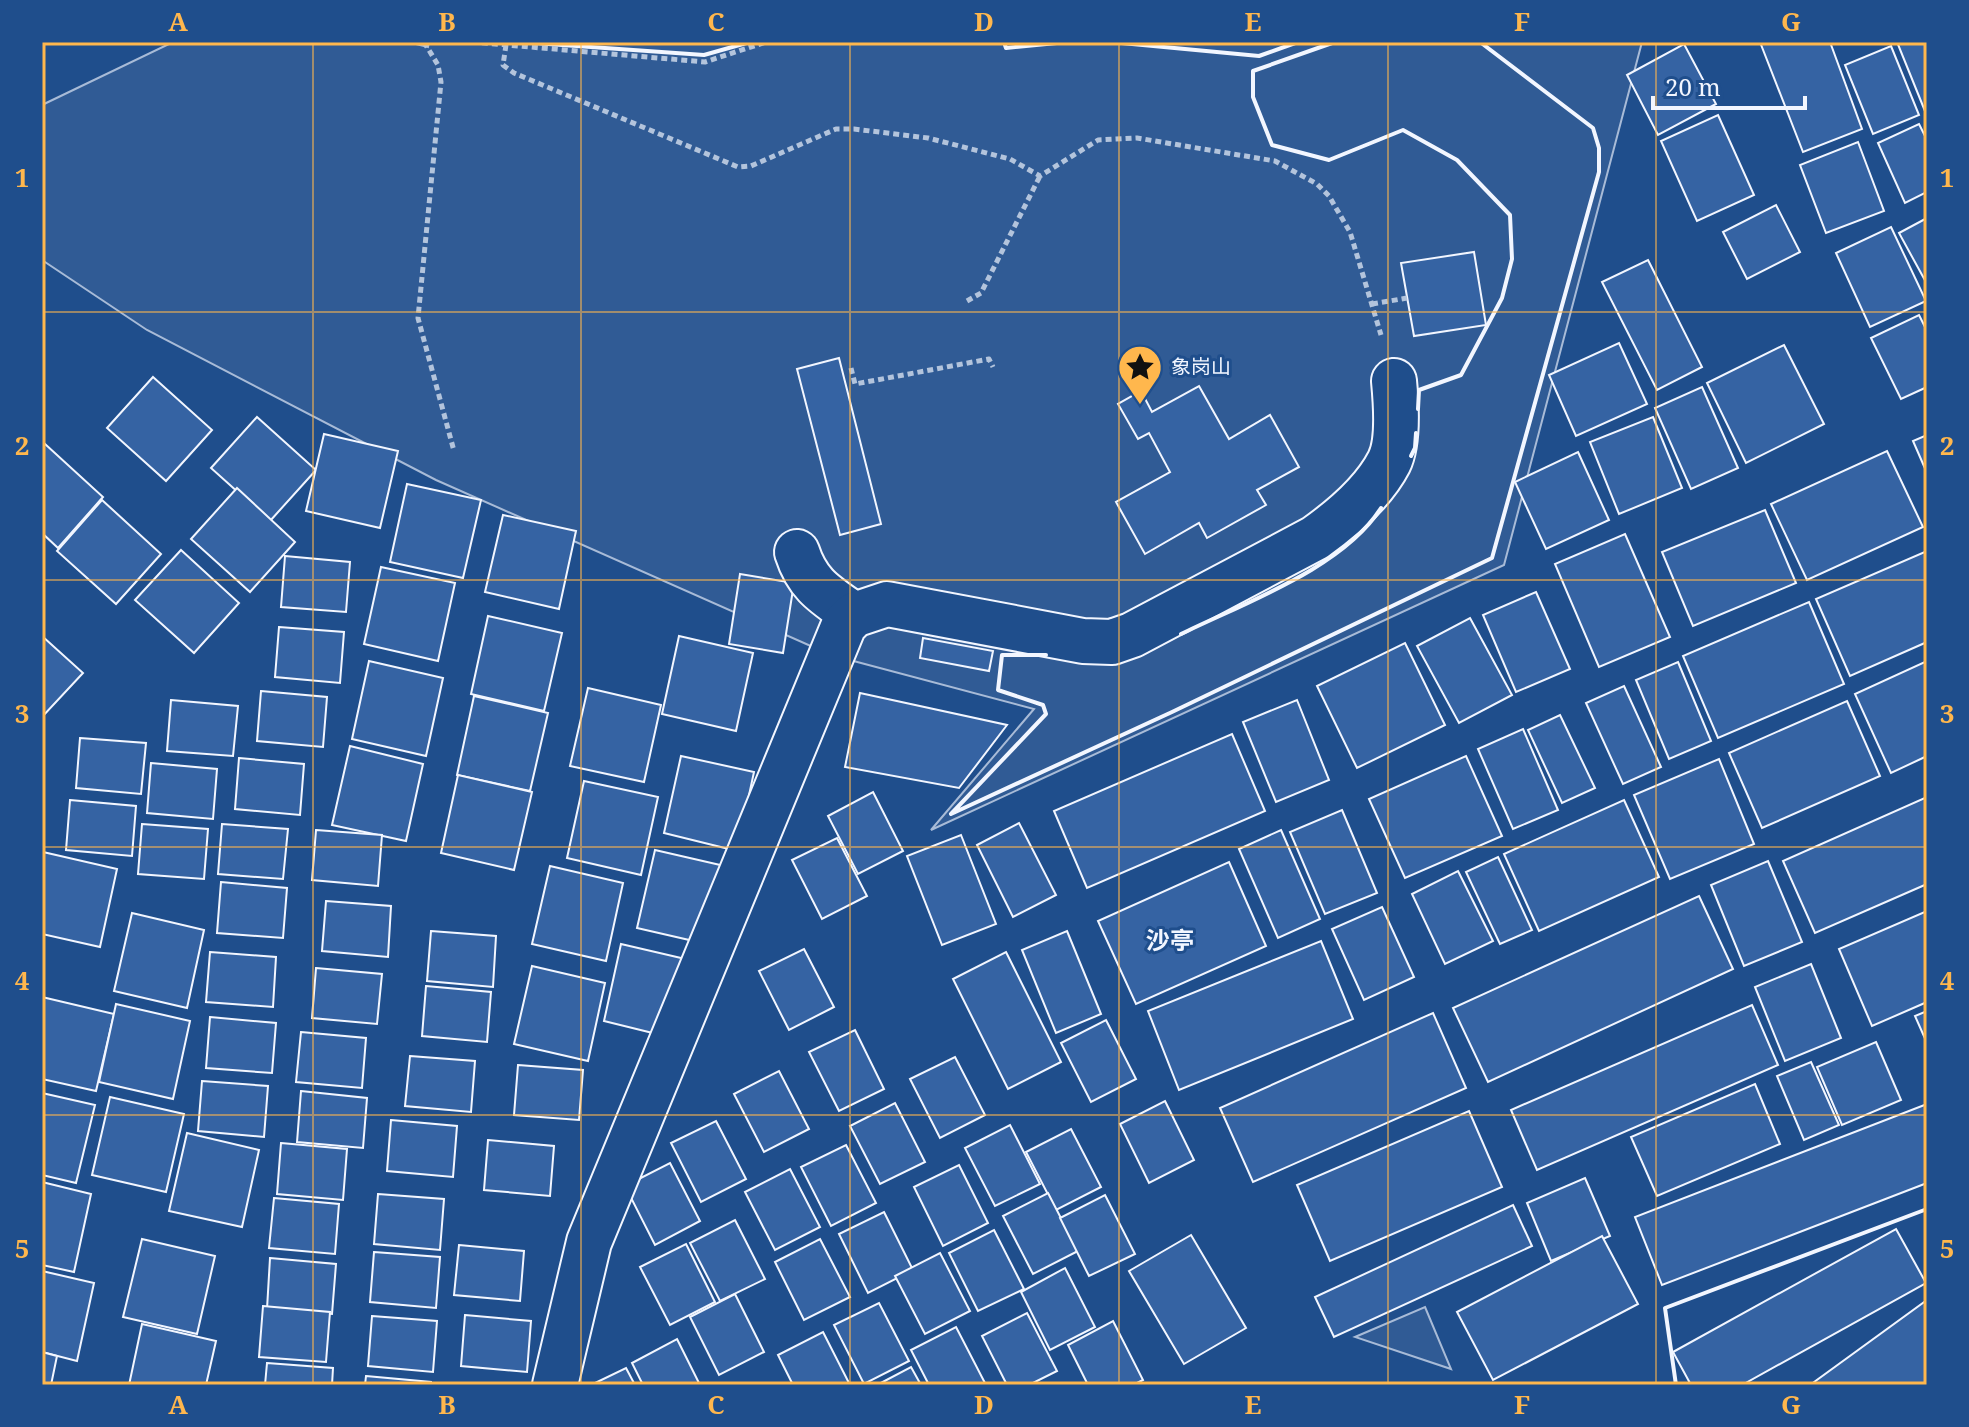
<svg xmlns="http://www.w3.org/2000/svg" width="1969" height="1427" viewBox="0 0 1969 1427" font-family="'Noto Serif','Noto Sans SC',serif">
	<rect width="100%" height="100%" fill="#1f4e8c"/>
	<g fill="#305b95" stroke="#a8bbd7" stroke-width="2">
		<path d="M173,42H408L428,47L429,42H1642L1504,565L931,830L1034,709L831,655L436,480L147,330L42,260V105Z"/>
		<path d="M1425,1307L1451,1369L1355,1337Z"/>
	</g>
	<g fill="#3563a3" stroke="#f2f6ff" stroke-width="2">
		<path d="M1760,42H1830L1862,129L1803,152Z"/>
		<path d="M1897,42H1927V116Z"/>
		<path d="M1684,44L1716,104L1658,135L1627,75Z"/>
		<path d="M1891,46L1919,115L1873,134L1845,65Z"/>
		<path d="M1718,115L1754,195L1697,221L1661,141Z"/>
		<path d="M1919,124L1927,140V192L1905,203L1878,143Z"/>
		<path d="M1858,142L1884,211L1826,233L1800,165Z"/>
		<path d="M1776,205L1800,252L1747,279L1723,232Z"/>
		<path d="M1927,218V284L1899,233Z"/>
		<path d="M1891,227L1926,301L1870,327L1836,253Z"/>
		<path d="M1474,252L1486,325L1414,336L1401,263Z"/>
		<path d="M1648,260L1702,367L1657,390L1602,282Z"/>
		<path d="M1919,315L1927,331V387L1901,399L1871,338Z"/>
		<path d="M1619,343L1647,404L1576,436L1549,375Z"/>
		<path d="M1784,345L1824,424L1746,463L1707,383Z"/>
		<path d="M839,358L881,524L840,535L797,369Z"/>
		<path d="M153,377L212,430L166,481L107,428Z"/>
		<path d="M1199,386L1229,439L1270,415L1299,467L1257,490L1266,505L1207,538L1199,523L1145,554L1116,502L1170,472L1149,433L1138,439L1118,404L1141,391L1152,412Z"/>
		<path d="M1702,387L1738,468L1691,489L1655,408Z"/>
		<path d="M257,417L316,470L270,521L211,468Z"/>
		<path d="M1653,417L1682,488L1619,514L1590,442Z"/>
		<path d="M324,434L398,451L380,528L306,511Z"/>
		<path d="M1927,435V473L1913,441Z"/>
		<path d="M45,444L103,497L58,548L42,533V447Z"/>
		<path d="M1887,451L1923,527L1807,580L1771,504Z"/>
		<path d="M1578,452L1609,520L1546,549L1515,482Z"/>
		<path d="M407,484L481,500L463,578L390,562Z"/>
		<path d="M237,488L295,542L250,592L191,539Z"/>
		<path d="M102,500L161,554L116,604L57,551Z"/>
		<path d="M1765,510L1796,583L1693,626L1662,552Z"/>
		<path d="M503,515L576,531L559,609L485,592Z"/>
		<path d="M1625,534L1670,637L1599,667L1555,564Z"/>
		<path d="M181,550L239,603L194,653L135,600Z"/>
		<path d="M1927,551V642L1850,676L1816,599Z"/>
		<path d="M285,556L350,562L346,612L281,607Z"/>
		<path d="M381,567L455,583L438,661L364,644Z"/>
		<path d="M740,574L794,583L783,653L729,644Z"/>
		<path d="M1536,592L1570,669L1516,692L1483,615Z"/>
		<path d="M1809,602L1844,684L1718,738L1683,656Z"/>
		<path d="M488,616L562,633L544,711L471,694Z"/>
		<path d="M1470,618L1512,695L1459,723L1417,646Z"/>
		<path d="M279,627L344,632L340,683L275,677Z"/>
		<path d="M42,636L83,673L42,717Z"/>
		<path d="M679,636L753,653L736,731L662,714Z"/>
		<path d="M923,638L993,651L989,671L920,658Z"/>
		<path d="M1405,643L1445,725L1357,768L1317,686Z"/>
		<path d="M369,661L443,678L426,756L352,739Z"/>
		<path d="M1927,661V756L1891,773L1855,694Z"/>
		<path d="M1678,662L1711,741L1669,759L1636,680Z"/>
		<path d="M1624,686L1661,767L1623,784L1586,703Z"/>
		<path d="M588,688L661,705L644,782L570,766Z"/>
		<path d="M261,691L327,697L323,747L257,741Z"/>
		<path d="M860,693L1007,725L959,788L845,767Z"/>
		<path d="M474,696L548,713L530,791L457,775Z"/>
		<path d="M171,700L238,706L233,756L167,751Z"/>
		<path d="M1297,700L1329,780L1276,802L1243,722Z"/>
		<path d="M1847,701L1880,776L1762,828L1729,753Z"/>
		<path d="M1560,715L1595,788L1562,803L1528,730Z"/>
		<path d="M1523,729L1558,810L1513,829L1478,749Z"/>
		<path d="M1232,734L1265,811L1087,888L1054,811Z"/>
		<path d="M80,738L146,743L141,794L76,788Z"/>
		<path d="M350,746L423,764L406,841L332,825Z"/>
		<path d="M681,756L754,772L737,851L664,833Z"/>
		<path d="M1466,756L1502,836L1405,878L1369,799Z"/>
		<path d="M239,758L304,764L300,815L235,809Z"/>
		<path d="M1719,759L1754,844L1670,879L1634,795Z"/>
		<path d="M151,763L217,769L213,819L147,813Z"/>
		<path d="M458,775L532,792L514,870L441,853Z"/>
		<path d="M584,781L658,797L641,875L567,858Z"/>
		<path d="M873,792L903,851L858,874L828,816Z"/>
		<path d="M1927,797V884L1815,933L1783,861Z"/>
		<path d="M70,800L136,806L132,856L66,850Z"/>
		<path d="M1624,800L1659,877L1539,931L1504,854Z"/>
		<path d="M1342,810L1377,893L1325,914L1290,832Z"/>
		<path d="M1019,823L1056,895L1013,917L977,845Z"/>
		<path d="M142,824L208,829L204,879L138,874Z"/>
		<path d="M222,824L288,829L283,879L218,874Z"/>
		<path d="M316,830L382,835L378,886L312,880Z"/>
		<path d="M1281,830L1320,919L1278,938L1239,849Z"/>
		<path d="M961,835L996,924L942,945L907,856Z"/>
		<path d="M837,838L867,896L822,919L792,860Z"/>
		<path d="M655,850L729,867L711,945L637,928Z"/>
		<path d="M43,852L117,869L100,947L42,934Z"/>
		<path d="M1498,857L1532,930L1500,944L1466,872Z"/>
		<path d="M1768,861L1802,942L1744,966L1711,885Z"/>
		<path d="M1229,862L1266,946L1136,1004L1098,921Z"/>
		<path d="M550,866L623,883L606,961L532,944Z"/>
		<path d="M1458,871L1493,941L1445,964L1412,894Z"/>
		<path d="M221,882L287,888L283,938L217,933Z"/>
		<path d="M1699,896L1733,969L1488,1082L1453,1008Z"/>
		<path d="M326,901L391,906L388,957L322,951Z"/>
		<path d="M1382,907L1414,977L1364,1000L1332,929Z"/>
		<path d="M1927,911V1002L1872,1026L1839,949Z"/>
		<path d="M132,913L204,930L187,1008L114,991Z"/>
		<path d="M431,931L496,936L493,987L427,981Z"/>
		<path d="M1067,931L1101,1014L1056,1033L1022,950Z"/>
		<path d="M1321,941L1353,1019L1179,1090L1148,1011Z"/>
		<path d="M621,944L694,961L677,1039L604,1021Z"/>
		<path d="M804,949L834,1007L789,1030L759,971Z"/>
		<path d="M210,952L276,957L273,1007L206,1002Z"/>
		<path d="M1006,952L1061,1062L1008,1089L953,979Z"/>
		<path d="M1811,964L1841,1038L1785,1061L1755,987Z"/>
		<path d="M532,966L605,983L588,1061L514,1044Z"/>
		<path d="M316,968L382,974L377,1024L312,1018Z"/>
		<path d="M426,986L491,992L487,1042L422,1036Z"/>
		<path d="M42,997L114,1014L96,1091L42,1079Z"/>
		<path d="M116,1004L190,1021L173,1099L99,1082Z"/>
		<path d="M1752,1005L1778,1065L1537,1170L1511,1110Z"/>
		<path d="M1927,1011V1043L1915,1016Z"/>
		<path d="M1433,1013L1466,1088L1253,1182L1220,1108Z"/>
		<path d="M210,1017L276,1023L272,1073L206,1068Z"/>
		<path d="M1106,1020L1136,1079L1091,1102L1061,1043Z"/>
		<path d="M855,1030L884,1089L839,1111L809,1052Z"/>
		<path d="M301,1032L366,1038L362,1088L296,1082Z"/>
		<path d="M1876,1042L1901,1100L1842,1125L1817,1067Z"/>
		<path d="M410,1056L475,1061L471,1112L405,1106Z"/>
		<path d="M955,1057L985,1115L940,1138L910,1079Z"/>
		<path d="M1811,1062L1839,1125L1804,1140L1777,1076Z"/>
		<path d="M518,1065L583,1070L579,1120L514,1115Z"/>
		<path d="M779,1071L809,1129L764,1152L734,1094Z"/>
		<path d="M202,1081L268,1086L264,1137L198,1131Z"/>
		<path d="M1755,1084L1780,1144L1657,1196L1631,1137Z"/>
		<path d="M301,1091L367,1098L363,1148L297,1142Z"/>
		<path d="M42,1093L95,1105L76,1183L42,1175Z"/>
		<path d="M110,1097L184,1114L166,1192L92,1175Z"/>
		<path d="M1165,1101L1194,1160L1149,1183L1120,1124Z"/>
		<path d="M895,1103L925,1162L880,1184L850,1126Z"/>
		<path d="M1927,1104V1183L1662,1285L1635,1217Z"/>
		<path d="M1469,1111L1502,1187L1330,1261L1297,1185Z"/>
		<path d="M391,1120L457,1126L453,1177L387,1171Z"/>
		<path d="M716,1121L746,1179L701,1202L671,1143Z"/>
		<path d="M1010,1125L1040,1184L995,1206L965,1148Z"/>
		<path d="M1071,1129L1101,1187L1056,1210L1026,1152Z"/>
		<path d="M187,1133L259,1150L242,1227L169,1211Z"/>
		<path d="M488,1140L554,1146L550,1196L484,1190Z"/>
		<path d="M281,1143L347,1149L343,1200L277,1194Z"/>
		<path d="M846,1145L876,1203L831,1226L801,1167Z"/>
		<path d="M670,1163L700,1221L655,1245L625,1186Z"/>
		<path d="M959,1165L988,1223L943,1246L914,1187Z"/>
		<path d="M790,1169L820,1227L775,1250L745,1192Z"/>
		<path d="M1585,1178L1610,1236L1551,1261L1527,1203Z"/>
		<path d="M42,1182L91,1194L74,1272L42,1265Z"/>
		<path d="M1048,1193L1078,1251L1033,1274L1003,1216Z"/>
		<path d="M378,1194L444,1199L440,1250L374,1244Z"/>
		<path d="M1105,1195L1135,1254L1089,1276L1060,1218Z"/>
		<path d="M274,1198L339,1204L335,1254L269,1248Z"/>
		<path d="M1513,1205L1532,1246L1334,1337L1315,1297Z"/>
		<path d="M884,1212L913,1270L868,1293L839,1234Z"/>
		<path d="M735,1220L765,1279L720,1301L690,1243Z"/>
		<path d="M1896,1229L1926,1283L1742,1385H1691L1673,1352Z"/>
		<path d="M994,1230L1024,1289L978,1311L949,1253Z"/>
		<path d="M1191,1235L1246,1328L1184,1364L1129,1271Z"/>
		<path d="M1602,1236L1638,1304L1493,1380L1457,1312Z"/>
		<path d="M142,1239L215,1256L197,1334L123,1317Z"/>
		<path d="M820,1239L850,1297L804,1320L775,1262Z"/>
		<path d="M686,1244L715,1302L670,1325L640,1267Z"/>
		<path d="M459,1245L524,1251L520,1301L454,1295Z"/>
		<path d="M374,1252L440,1257L436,1308L370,1302Z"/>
		<path d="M940,1253L970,1311L925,1334L895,1276Z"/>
		<path d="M270,1258L336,1264L332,1314L267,1309Z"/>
		<path d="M1065,1268L1095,1327L1050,1350L1021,1292Z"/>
		<path d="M42,1271L94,1283L77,1361L42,1352Z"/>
		<path d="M735,1294L764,1352L719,1375L690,1317Z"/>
		<path d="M1927,1300V1385H1810Z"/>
		<path d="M879,1303L909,1361L864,1384L834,1325Z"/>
		<path d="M263,1306L330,1312L326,1362L259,1357Z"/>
		<path d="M1027,1313L1057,1371L1029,1385H1007L982,1336Z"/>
		<path d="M465,1315L531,1321L527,1372L461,1366Z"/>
		<path d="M372,1316L437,1321L433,1372L368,1366Z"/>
		<path d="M1113,1321L1143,1380L1133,1385H1088L1068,1345Z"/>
		<path d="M142,1324L216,1341L206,1385H129Z"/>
		<path d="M956,1327L986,1385H929L911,1350Z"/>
		<path d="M823,1332L850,1385H793L778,1355Z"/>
		<path d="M677,1339L700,1385H643L632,1363Z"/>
		<path d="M42,1352L57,1356L51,1385H42Z"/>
		<path d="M267,1363L333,1368L332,1385H265Z"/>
		<path d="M911,1367L921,1385H877Z"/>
		<path d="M626,1368L635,1385H591Z"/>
		<path d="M366,1376L431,1382V1385H365Z"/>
	</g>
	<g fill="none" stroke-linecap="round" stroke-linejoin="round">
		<g stroke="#f2f6ff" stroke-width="48">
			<g id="minor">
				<path d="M797,552C808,586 826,595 854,615"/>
				<path d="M555,1385L589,1242L844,625L854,615L887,604L1083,641L1112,642L1132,635L1315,538C1343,518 1373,493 1389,462C1399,442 1396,402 1394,381"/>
			</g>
		</g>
		<g stroke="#b3c4dc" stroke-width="5" stroke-dasharray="6 4" stroke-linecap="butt">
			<path d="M424,42L438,65L441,82L418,318L454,451"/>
			<path d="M472,42L705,62L766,42"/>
			<path d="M506,45L503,65L514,73L738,167L751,166L836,129H854L928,138L1010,159L1040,176L1098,140L1137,138L1275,161L1317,184L1329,196L1350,232L1381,335"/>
			<path d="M967,301L981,293L1040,176"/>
			<path d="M1372,304L1407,298"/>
			<path d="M851,368L855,384L989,359L993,367"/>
		</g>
		<use href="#minor" stroke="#1f4e8c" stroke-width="44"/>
		<g stroke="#f2f6ff" stroke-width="4">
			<path d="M520,42L704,55L750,42"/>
			<path d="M1004,42L1006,48L1067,42"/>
			<path d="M1111,42L1259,56L1298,42"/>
			<path d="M1335,42L1253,71V97L1272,145L1329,160L1403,130L1457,160L1510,215L1512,259L1502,298L1461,375L1419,390L1418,409"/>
			<path d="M1411,456L1415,448L1416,433"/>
			<path d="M1181,634C1244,603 1343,568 1381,508"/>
			<path d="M1046,655H1002L998,690L1043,705L1046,714L951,814L1172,712L1492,558L1599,172V148L1593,128L1480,42"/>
			<path d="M1676,1385L1665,1308L1927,1209"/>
		</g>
	</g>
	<path fill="none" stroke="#ffb74d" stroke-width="2" stroke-opacity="0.55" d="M313,42V1385M581,42V1385M850,42V1385M1119,42V1385M1388,42V1385M1656,42V1385M42,312H1927M42,580H1927M42,847H1927M42,1115H1927"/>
	<defs>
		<g id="sight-pin" transform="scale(2.3)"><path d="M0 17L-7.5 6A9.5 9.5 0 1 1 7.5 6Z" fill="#ffb74d" stroke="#1f4e8c"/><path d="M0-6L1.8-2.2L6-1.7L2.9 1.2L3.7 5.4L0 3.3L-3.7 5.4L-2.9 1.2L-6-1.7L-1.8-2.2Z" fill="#111"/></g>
	</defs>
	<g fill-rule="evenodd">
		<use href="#sight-pin" x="1140" y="367"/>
	</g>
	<g text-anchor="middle" stroke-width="6" stroke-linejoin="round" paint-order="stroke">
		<g font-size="20" fill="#f2f6ff" stroke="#1f4e8c" text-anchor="start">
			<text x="1171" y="374">象岗山</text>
		</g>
		<g font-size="24" font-weight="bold" fill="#f2f6ff" stroke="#1f4e8c">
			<text x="1170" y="949">沙亭</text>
		</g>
	</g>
	<rect width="1969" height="1427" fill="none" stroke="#1f4e8c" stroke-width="88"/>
	<path d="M1653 96v12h152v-12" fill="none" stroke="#f2f6ff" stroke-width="4"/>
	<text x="1665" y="96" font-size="24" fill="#f2f6ff" stroke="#1f4e8c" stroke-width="6" paint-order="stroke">20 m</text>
	<rect x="44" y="44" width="1881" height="1339" fill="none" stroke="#ffb74d" stroke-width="3"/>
	<g font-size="26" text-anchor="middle" font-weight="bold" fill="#ffb74d">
		<text x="178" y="31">A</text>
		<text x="447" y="31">B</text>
		<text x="716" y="31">C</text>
		<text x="984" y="31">D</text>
		<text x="1253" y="31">E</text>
		<text x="1522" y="31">F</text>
		<text x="1791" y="31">G</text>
		<text x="22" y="187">1</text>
		<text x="1947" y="187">1</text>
		<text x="22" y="455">2</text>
		<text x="1947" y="455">2</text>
		<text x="22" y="723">3</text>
		<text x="1947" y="723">3</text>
		<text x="22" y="990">4</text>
		<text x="1947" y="990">4</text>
		<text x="22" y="1258">5</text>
		<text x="1947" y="1258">5</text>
		<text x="178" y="1414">A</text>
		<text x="447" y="1414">B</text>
		<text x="716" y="1414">C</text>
		<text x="984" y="1414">D</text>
		<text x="1253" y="1414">E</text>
		<text x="1522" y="1414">F</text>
		<text x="1791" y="1414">G</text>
	</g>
</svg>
